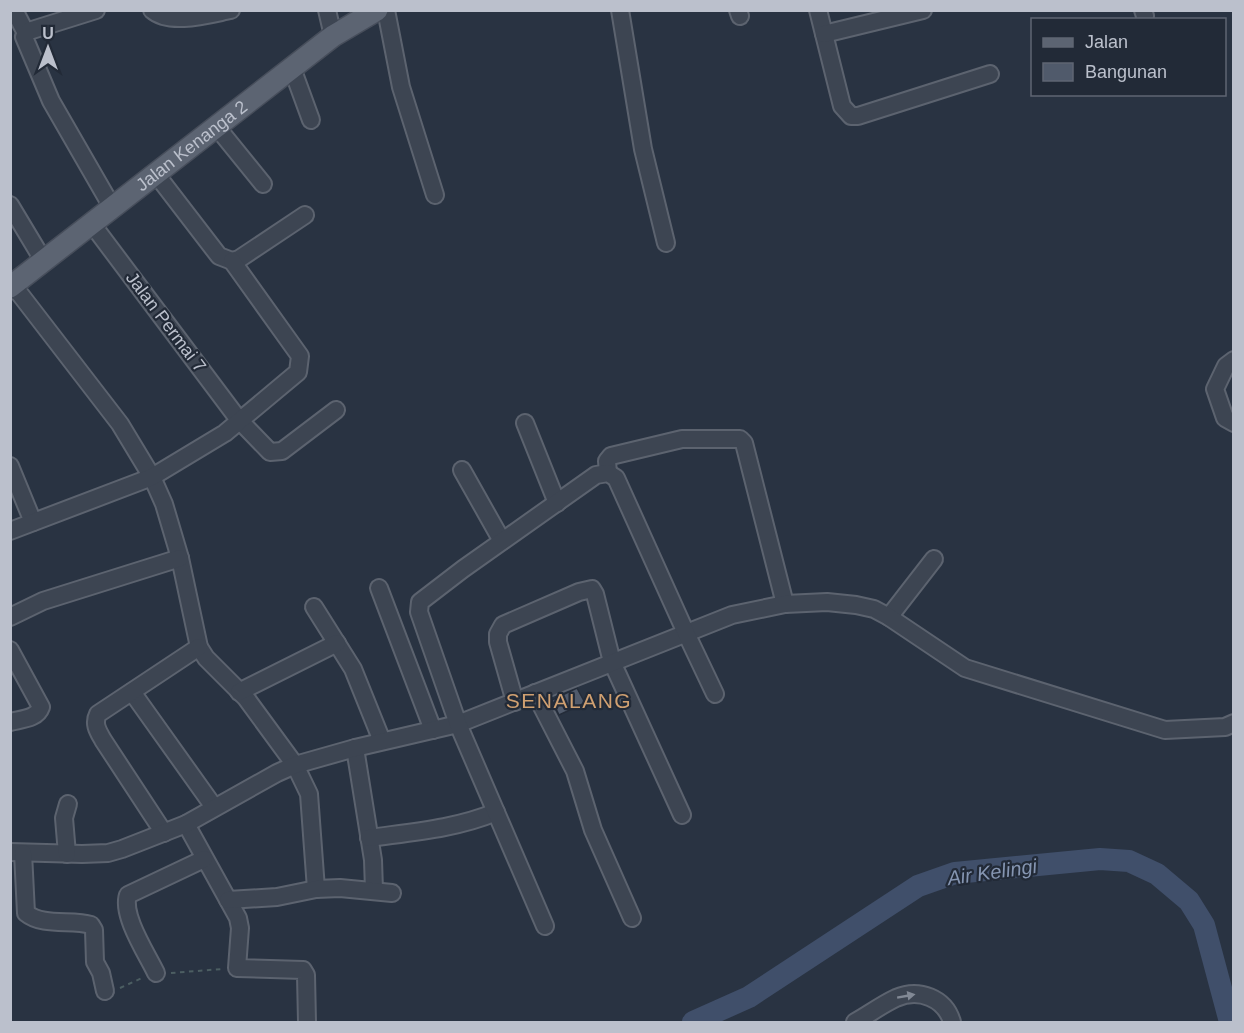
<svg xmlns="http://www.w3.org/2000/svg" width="1244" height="1033" viewBox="0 0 1244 1033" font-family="Helvetica,sans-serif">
	<rect width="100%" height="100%" fill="#293342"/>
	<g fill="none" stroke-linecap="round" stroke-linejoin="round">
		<path stroke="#404f6a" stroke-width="22" d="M693,1022L749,997L918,886L955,873L1100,859L1129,861L1157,874L1189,901L1204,925L1230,1022"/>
	</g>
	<path fill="#505a6b" stroke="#242c39" stroke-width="1.5" d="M577,688L585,703L559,715L552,700Z"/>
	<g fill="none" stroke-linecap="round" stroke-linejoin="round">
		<g stroke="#5c636f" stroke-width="20">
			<g id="minor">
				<path d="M14,10L26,33"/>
				<path d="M96,10L29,31L24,37L51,101L112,207"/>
				<path d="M152,10C170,26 210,14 231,10"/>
				<path d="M327,10L333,36"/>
				<path d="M386,10L401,87L435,195"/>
				<path d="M620,10L643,149L666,243"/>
				<path d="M738,10L740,16"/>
				<path d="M818,10L842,106L851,116H858L990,74"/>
				<path d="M1143,10L1145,16"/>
				<path d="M824,34L923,10"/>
				<path d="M292,68L311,120"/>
				<path d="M216,126L263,184"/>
				<path d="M156,174L219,256L232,261L239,259L305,215"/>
				<path d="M10,205L43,260"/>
				<path d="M92,224L239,420L270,452L282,451L336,410"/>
				<path d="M13,285L120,424L152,477L164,504L180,558L199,647L206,658L246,698L295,765L309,794L316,889"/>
				<path d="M1234,360L1226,366L1215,389L1225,418L1234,423"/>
				<path d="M525,423L557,503"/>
				<path d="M10,466L33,522"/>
				<path d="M462,470L502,541"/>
				<path d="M608,473L607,461L611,456L682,439H740L744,443L785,604"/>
				<path d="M10,531L152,477L225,433L298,372L300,356L232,261"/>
				<path d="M379,588L433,730"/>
				<path d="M314,607L353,669L382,741"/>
				<path d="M10,617L43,601L180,558"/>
				<path d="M889,617L934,559"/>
				<path d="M10,650L41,707C37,719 21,719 10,722"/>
				<path d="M132,692L214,807"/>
				<path d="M239,692L337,643"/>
				<path d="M535,693L575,771L593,830L632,918"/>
				<path d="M515,702L498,642V634L503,625L579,592L592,589L595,594L612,662L682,815"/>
				<path d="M355,748L373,860L374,890"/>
				<path d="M186,824L238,918L240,928L237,968L303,970L306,975L307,1022"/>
				<path d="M164,833L103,740C98,731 93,724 98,714L199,647"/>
				<path d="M369,838C412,832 455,829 496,812"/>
				<path d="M10,852L82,854L108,853L122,849L186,824L277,773L295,765L355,748L458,724L732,615L785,604L827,602L856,605L874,609L889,617L965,668L1165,730L1225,727L1234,723"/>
				<path d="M23,853L26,913C43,927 72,919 91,925L94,930L95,962L101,973L105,991"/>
				<path d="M67,854L64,818L68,804"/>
				<path d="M228,900L277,897L316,889L340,888L392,893"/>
				<path d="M545,926L458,724L419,612L420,602L463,569L596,475L608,473L616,478L686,633L715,694"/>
				<path d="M156,973C147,954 121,915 128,895L204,859"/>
				<path d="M855,1022C868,1015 881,1005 896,998C919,988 945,998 952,1022"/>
			</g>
		</g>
		<g stroke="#474e5b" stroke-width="24">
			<g id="major">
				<path id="s1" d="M10,287L333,36L377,10"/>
			</g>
		</g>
		<g stroke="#4c5e62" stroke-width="2" stroke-dasharray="4.5 4.5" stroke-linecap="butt">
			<path d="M171,973L222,969"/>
			<path d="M120,988L142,978"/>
		</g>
		<use href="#minor" stroke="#3d4552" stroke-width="16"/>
		<use href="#major" stroke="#5c6472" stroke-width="21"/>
	</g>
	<defs><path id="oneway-solid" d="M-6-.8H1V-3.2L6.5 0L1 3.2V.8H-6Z" transform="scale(1.5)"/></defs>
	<use fill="#828995" href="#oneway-solid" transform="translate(906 996) rotate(-10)"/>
	<g text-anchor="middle" stroke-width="4.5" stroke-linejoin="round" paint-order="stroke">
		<g font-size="18" fill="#bbc0cc" stroke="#222a37">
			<text dy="6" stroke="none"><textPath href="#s1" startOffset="230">Jalan Kenanga 2</textPath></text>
			<text transform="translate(166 322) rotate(53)" y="6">Jalan Permai 7</text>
		</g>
		<g font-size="20" font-style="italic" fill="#8595b1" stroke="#222a37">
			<text transform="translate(992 872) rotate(-8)" y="7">Air Kelingi</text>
		</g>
		<g font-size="21" letter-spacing="1.5" fill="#d0a071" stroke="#222a37">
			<text x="569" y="708">SENALANG</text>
		</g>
	</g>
	<rect width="1244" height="1033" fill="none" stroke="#bbc0cc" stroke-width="24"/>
	<rect x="1031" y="18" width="195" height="78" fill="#222a37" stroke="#5f6673" stroke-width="1.5"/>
	<rect x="1043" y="38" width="30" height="9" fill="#5c6472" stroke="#5f6673" stroke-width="1.5"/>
	<text x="1085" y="48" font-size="18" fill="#bbc0cc">Jalan</text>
	<rect x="1043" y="63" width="30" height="18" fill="#505a6b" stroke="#5f6673" stroke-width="1.5"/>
	<text x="1085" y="78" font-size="18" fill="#bbc0cc">Bangunan</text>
	<g transform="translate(48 48)" stroke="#222a37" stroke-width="4.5" paint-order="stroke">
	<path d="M0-4.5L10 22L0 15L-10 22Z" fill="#bbc0cc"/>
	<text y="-9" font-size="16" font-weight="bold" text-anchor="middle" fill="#bbc0cc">U</text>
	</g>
</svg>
